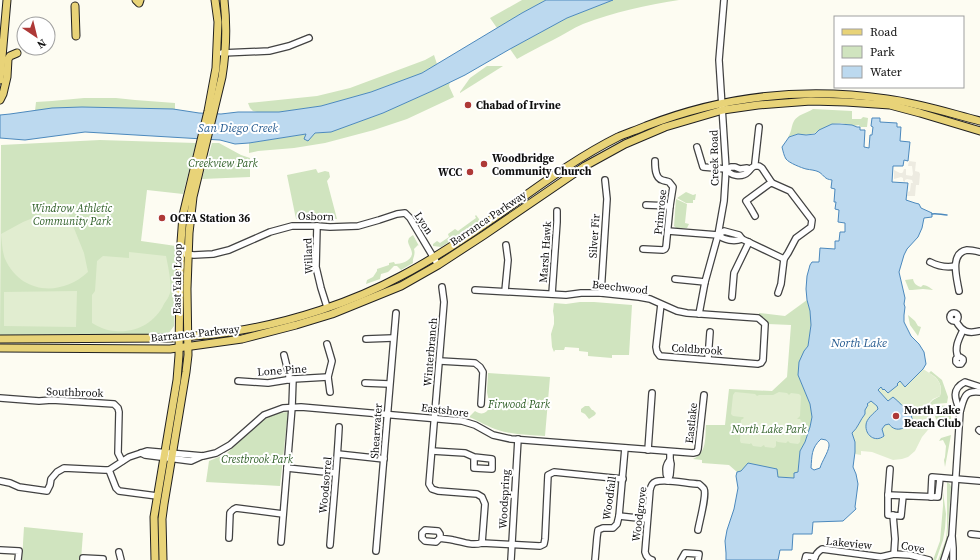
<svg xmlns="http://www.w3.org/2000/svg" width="980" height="560" viewBox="0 0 980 560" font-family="'Source Serif 4',serif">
	<rect width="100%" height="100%" fill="#fdfcf2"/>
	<g fill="#d0e4bf">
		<path d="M522,0H546L522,13L497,28L490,18Z"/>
		<path d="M613,0H679C646,5 614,12 583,24C573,28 563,35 553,40C541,46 529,52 517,59L510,49L567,18Z"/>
		<path d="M434,55L437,64L422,73L371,92L321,106L279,112H257L253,111L250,108L248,103L317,96L350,88L425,60Z"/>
		<path d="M487,66H503L460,93V92L470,78Z"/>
		<path d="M450,82L449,86L454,97L407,119L374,130L325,143L294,148L258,151L249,153V143L306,134L331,132L383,113L432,91Z"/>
		<path d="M84,98H116L135,100L175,103V110L82,107L35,111L36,102L52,101Z"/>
		<path d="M813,109L852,111V119H861L863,117L868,118L867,127H860L859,125L854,126L841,123L832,124L822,130H819L815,133L805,135L798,134L788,137C792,132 791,126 794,121C797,115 807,113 813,109Z"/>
		<path d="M100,140L196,143L183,194L147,190L141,241L176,246L174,326L168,334L0,335L1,145Z"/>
		<path d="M212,143H219L241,155L250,158V177L202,179Z"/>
		<path d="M316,169L318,173L325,171L329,172L330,177L327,181L337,219L315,217L296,219L287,175Z"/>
		<path d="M686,192L693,195L696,194L695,200H693V203H686L677,198Z"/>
		<path d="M676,199L687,204L685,223L689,224L687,228H676L674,226Z"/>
		<path d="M476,215L479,219L480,222L441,247L433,246V244L437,241L440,243L449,237L448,234L455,229L458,231L476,218L475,216Z"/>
		<path d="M413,235L419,246L418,245L414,249C416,255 412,258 413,263L401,270L397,266H394L388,272L381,274L380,279L366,284L367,280L373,277L377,271V269L389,265V263L394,262L395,264C401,264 411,261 412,254C412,249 408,245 408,241L409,238Z"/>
		<path d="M913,279C914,284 917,286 921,287L923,285C926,285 931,288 933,290L923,289L912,290H909L905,280Z"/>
		<path d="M807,300L810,311L811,325L808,346L804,351L798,375L810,404L812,417L810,427L805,442L800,451L798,472L794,478L778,477L741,471L737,472L729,465L702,463V460L693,459C707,453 705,438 706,425H725L729,389L772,391L787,377L791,325L768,324L759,316V313L785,316Z"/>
		<path d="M580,302H594L632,305L629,355H612V358L588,356V352L579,351V348L565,347L564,350H555L554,352L552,347L551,334L554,324V317L553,311L554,303L566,304Z"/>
		<path d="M908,315L915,321L918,326L921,327L918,336L910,325Z"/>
		<path d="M931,371L942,380L948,397L947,403L934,404L930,406H927L933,400L940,396C943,386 939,378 929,373Z"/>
		<path d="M488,373L550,377L545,436C530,435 513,435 498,430C488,427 479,421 469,417L475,411C478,413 481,414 484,413C493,409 488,399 487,392C487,386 488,379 488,373Z"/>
		<path d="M938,405C940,406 946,405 948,407C952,409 951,423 951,428L950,429C935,429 939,421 932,411L933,407Z"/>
		<path d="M585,406H589L592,410H593L596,413L595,415L589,419L585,414L581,412V409Z"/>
		<path d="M288,412L280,486L206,482L209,461L226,454L261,421L277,413Z"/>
		<path d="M951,435L945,467L944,460L945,457L946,446L943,440L939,441L941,438Z"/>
		<path d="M947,482L950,484L951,487L947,541L941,560H938L946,539L947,528Z"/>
		<path d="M943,492L946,514L945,528L943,540L936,560H933L940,541L943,506Z"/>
		<path d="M24,527L83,533L81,560H22Z"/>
	</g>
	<g fill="#e1edd0">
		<path d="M60,207L67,211L84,253L88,272C61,297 21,294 5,259C2,251 2,242 1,234L23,222Z"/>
		<path d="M129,252L166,256C168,266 172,284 170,293C169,297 166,301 164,304C155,323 136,333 115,331C107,331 99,327 92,323V295L95,291L97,261L103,256L129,258Z"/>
		<path d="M77,291L76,327L4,326V292Z"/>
		<path d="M923,369C934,376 944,381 940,396L933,399L924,408L931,421L932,425L922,437L915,451L908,457L902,459L893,460L872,452L861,451V455L855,454V442L852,433C858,428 860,420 865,414V410L868,406L867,405L871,401L875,403L883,396L878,390L881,387L884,389L896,384L900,381L905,386Z"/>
		<path d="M735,392L755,394L757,396L759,395H773L779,392L787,393L789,395L791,393L799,394L801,396L800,416L797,419H800L802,422L800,442L798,444L790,443L788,441L786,443L778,442L776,441V446L774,448L765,447L764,445L761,447L753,446L751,443L750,444L741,443L740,441L741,420L744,418L743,417H741L733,416L731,414L733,395Z"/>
	</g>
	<path fill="#edebe1" d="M909,161L916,162L915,171L919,172L920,174L919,185H916L915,196H907L908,192L910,191L911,183H913L912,180L907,179L905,180V182L903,181V178L901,177L894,179V170L900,173H902L903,172L904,169H906V175L912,176L913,174L912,166H908Z"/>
	<g fill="#bcd9ef" stroke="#4c89bd" fill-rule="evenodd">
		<path d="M546,0H613L567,18L510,49L465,75L432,91L383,113L331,132L315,133L308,141L304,139L306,134L249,143L235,144L220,140L85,132L25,140L0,138V115L10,114L52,108L82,107L173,109L199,113L221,114L238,112H279L321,106L371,92L422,73L522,13Z"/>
		<path d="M872,118H880V122L897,123V127H901L900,141L910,142L908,161L904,160L903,166H893L892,182L908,183L906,200L915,203L919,204L921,208L932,213V217L924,218L922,228L918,237L907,249L904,255L899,272L905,298L904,304L905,307L904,315V322L911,336L919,344L924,352L926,364L923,369L905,387L900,381L897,384L898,385L888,393L884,389L883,390L881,387L878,390L888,401L893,397C900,402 904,409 911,413L912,419C908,428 896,434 889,424L885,425L882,429L884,436C875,443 865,435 866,425C866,419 874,413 878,409L877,406L871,401L867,404L868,405L865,410V414C860,420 858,428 852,433L855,442V452L853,467L856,474L858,484L855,507L856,509L843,521L813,522L812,534H793L792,550H780L778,560H726V553L725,541L727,530L734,509L738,488L736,476L737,472L741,471L748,463L777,469L778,477L794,478V473L798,472L800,451L805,442L810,427L812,417L810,404L798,375L799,362L804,351L808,346L811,325L810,311L807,300L806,289L807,276L810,265L812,262H819L820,248L835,249V241H839L840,232H845V223L838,222L839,210L835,209L836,202H834L835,189L831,188L832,180C824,179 825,176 819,172C815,170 811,170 806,169C802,168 789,163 786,159C784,156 783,151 782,147L789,137L798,134L806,135L815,134L819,130L832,124H840L852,125L857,127H860V130H865L864,147L869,148L870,135H872L873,127L871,126ZM821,439L826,440C828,442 829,442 829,446C828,453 822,461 820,468L814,470L811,468C812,456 811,448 821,439Z"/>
	</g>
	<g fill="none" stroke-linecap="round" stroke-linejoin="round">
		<path stroke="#4c89bd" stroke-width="1.5" d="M932,214C937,213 942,215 947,215"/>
		<g stroke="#424242" stroke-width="8">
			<g id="minor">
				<path d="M222,53L269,51L289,46L309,38"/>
				<path d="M759,127L755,163V166H759L762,168L772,183L790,191L812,220L811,227L796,238L788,253L784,259L781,284L778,293"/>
				<path d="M697,147L703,167L726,169L731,167H735L740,169L747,168L750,169"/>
				<path d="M726,169C730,176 742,178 748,172C750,170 751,168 753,167"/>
				<path d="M646,205L670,206"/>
				<path d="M755,216L751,209L746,201L769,184L772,183"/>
				<path d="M317,226L316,267L321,288L327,307"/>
				<path d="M668,231L718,235"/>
				<path d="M718,235L724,231L739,235L742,239L784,259"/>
				<path d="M718,235C724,240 734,242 742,239"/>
				<path d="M643,249L663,250L665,249L666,247L670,206L673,187L669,182C667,181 664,181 662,180C655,178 655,167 655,161"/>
				<path d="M185,254L194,255L213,254L229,250L270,232L292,226H317L330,227L358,226L379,220L397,214L405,213L410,218L438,265"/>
				<path d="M930,262C938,266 946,268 955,266"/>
				<path d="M675,279L705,282"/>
				<path d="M442,287L444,302L429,484L432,489L438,491L477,494L482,497L485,504L482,543"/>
				<path d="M475,290L566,295L581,293H601L639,297L650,299L677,311L687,313L758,318L765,324L763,360L761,363L758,364L660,356L657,352L656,347L661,304"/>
				<path d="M505,291L508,260L506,245"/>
				<path d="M959,291C957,279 949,253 967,250C971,250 976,251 980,252"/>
				<path d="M601,293L607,199L605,180"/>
				<path d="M552,294L557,222V211"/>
				<path d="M732,297L734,273L749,242"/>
				<circle cx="954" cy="317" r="4"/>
				<path d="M699,314L705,282L718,235L724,201L726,169L719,60L724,0"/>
				<path d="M956,321C962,332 968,334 980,331"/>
				<path d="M366,339L393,338"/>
				<path d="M327,344L332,361L328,377L330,392"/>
				<path d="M284,355L289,375V380"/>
				<path d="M958,357H960L963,359V361L961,364H958L956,362V359L958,357C954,347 959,339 963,330"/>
				<path d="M708,359L710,332"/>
				<path d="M440,361L475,363L480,367L483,372L481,404"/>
				<path d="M238,381L268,383L293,379L328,377"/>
				<path d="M365,383L389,384"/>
				<path d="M0,398L39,401L52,400L114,404L118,408L119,412L118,453L122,461"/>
				<path d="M960,411C955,399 951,389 965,382L980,387"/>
				<path d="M979,430L980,431"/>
				<path d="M648,450L652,393"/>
				<path d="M432,451L465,453L474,457L492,459V469L474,468V457"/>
				<path d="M141,453L145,455L191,461L202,456"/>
				<path d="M338,454L384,459"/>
				<path d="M287,468L335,473"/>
				<path d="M109,470L116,488L119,491L157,496"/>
				<path d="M668,479C665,473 665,465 670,460"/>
				<path d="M0,481L10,483L19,487L47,491L50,485L51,479L57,472L64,468L105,470H109L129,457L147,451L203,456L216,453L230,445L264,415L283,408L301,407L462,421L475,425L493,435L511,439L693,453L697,452L698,449L704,395"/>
				<path d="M668,481L670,475L671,464L670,460V452"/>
				<path d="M888,495L890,469"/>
				<path d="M903,496L901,516L888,515V495L938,497L940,478"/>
				<path d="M931,497L932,477L980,481"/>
				<path d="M893,515L895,539L894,554"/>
				<path d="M619,516L647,519"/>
				<path d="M971,534L980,535"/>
				<path d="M229,538L230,513C232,510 233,509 236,508L283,514"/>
				<path d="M440,538V534L438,531L425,530L422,533V538L425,541L436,542L440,538C444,539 449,539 453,540C463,542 471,546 482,543L540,546L544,544L545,539L548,475L554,472L623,479"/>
				<path d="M281,542L292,407L293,379"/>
				<path d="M330,545C333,506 337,466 339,427"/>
				<path d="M0,550L19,551L18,560"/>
				<path d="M376,551L396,313"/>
				<path d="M119,552L121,560"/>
				<path d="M83,560V558L103,559L102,560"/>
				<path d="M511,560L518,439"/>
				<path d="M595,560L597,537L598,530L603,528H613L617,524L619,516L625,448"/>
				<path d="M652,560C648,559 646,556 645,552L650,490C651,486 652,483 655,482C665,478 688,484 699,484C701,486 702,486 704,489C707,495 699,523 698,530"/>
				<path d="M681,560L685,553L699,554L698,560"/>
				<path d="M805,560L806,556L815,557"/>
				<path d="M814,560C815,555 817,552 822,549L881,557L894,554L910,555L929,560"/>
				<path d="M944,560L951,538"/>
				<path d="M953,560V548L952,536L960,412C964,398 964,390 980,392"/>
			</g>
		</g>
		<g stroke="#202020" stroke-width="9">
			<g id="major">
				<path d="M136,0L139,3L140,0"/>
				<path d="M75,6L76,36"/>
				<path d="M0,80L7,0"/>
				<path d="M0,100L3,94L7,77L8,59L10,56L17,53"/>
				<path d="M0,339L171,338C193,336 214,335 236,331C291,322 351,303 401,276C428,262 454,245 479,228C525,197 568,162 618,137C627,133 637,130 646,126C723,96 805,87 887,99C918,103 949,113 980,121"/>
				<path d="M0,348L170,349L242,339L296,325L332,314L401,286L438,265L484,235L585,166L625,144L665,127L723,110L758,105L811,101L846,102L890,105L920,113L980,131"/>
				<path d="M155,560L154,517L177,380L179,355L180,274L181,242L183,215L208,111L216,68L218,22L215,0"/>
				<path d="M163,560L162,519L164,504L186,372L188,355L187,289L189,233L193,197L222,77C226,52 227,26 224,0"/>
			</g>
		</g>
		<use href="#minor" stroke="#fff" stroke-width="5.5"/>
		<use href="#major" stroke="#e8d378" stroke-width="7"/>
	</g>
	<g fill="#ae3937" stroke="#fff" stroke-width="1.5">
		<circle cx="468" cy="105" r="4"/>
		<circle cx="484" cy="164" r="4"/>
		<circle cx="470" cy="172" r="4"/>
		<circle cx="162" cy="218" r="4"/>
		<circle cx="896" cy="416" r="4"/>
	</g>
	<g text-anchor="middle" stroke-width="4" stroke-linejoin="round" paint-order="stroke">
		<g font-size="11" font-weight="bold" fill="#0f0f0f" stroke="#fff" text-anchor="start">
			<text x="476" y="109">Chabad of Irvine</text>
			<text x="492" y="162">Woodbridge<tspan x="492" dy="13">Community Church</tspan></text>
			<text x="462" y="176" text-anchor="end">WCC</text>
			<text x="170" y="222">OCFA Station 36</text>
			<text x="904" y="414">North Lake<tspan x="904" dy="13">Beach Club</tspan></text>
		</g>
		<g font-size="11" fill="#0f0f0f" stroke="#fff">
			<text transform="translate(714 158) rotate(-91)" y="4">Creek Road</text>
			<text transform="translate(660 212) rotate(-84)" y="4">Primrose</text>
			<text transform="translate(316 216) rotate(1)" y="4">Osborn</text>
			<text transform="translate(488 218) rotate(-34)" y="4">Barranca Parkway</text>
			<text transform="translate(424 223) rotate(57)" y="4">Lyon</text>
			<text transform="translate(594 236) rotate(-86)" y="4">Silver Fir</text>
			<text transform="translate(545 252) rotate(-86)" y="4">Marsh Hawk</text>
			<text transform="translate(308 256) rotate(-92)" y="4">Willard</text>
			<text transform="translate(177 279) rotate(-89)" y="4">East Yale Loop</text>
			<text transform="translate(620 287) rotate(6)" y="4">Beechwood</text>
			<text transform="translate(195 333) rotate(-6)" y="4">Barranca Parkway</text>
			<text transform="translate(697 349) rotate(4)" y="4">Coldbrook</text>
			<text transform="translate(430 352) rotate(-85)" y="4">Winterbranch</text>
			<text transform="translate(282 370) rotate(-4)" y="4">Lone Pine</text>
			<text transform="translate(75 392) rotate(2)" y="4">Southbrook</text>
			<text transform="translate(445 410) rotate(7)" y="4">Eastshore</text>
			<text transform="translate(691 423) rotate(-84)" y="4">Eastlake</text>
			<text transform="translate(376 431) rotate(-86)" y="4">Shearwater</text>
			<text transform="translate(325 485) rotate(-85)" y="4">Woodsorrel</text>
			<text transform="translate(609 498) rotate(-82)" y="4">Woodfall</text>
			<text transform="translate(504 499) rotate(-87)" y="4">Woodspring</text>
			<text transform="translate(639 514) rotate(-83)" y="4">Woodgrove</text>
			<text transform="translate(849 543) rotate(6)" y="4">Lakeview</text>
			<text transform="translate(913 547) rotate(10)" y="4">Cove</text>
		</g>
		<g font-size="11" font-style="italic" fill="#2f5f27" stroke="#fff">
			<text x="223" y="167">Creekview Park</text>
			<text x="72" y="212">Windrow Athletic<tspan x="72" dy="13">Community Park</tspan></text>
			<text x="519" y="408">Firwood Park</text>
			<text x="769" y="433">North Lake Park</text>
			<text x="257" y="463">Crestbrook Park</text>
		</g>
		<g font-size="12" font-style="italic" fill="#275c91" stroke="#fff">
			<text x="238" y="132">San Diego Creek</text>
			<text x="859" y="347">North Lake</text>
		</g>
	</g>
	<rect x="834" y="16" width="130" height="72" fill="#ffffff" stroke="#9f9f9f"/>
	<rect x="842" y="29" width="20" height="6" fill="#e8d378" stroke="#9f9f9f"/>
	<text x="870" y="36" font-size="12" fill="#0f0f0f">Road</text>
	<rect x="842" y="46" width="20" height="12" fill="#d0e4bf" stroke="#9f9f9f"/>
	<text x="870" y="56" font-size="12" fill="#0f0f0f">Park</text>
	<rect x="842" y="66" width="20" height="12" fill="#bcd9ef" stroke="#9f9f9f"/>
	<text x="870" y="76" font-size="12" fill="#0f0f0f">Water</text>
	<g transform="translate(36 36) rotate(145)"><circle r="19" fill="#ffffff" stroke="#9f9f9f"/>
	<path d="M0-3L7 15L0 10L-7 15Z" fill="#ae3937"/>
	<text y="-6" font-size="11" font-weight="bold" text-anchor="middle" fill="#0f0f0f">N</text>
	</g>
</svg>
